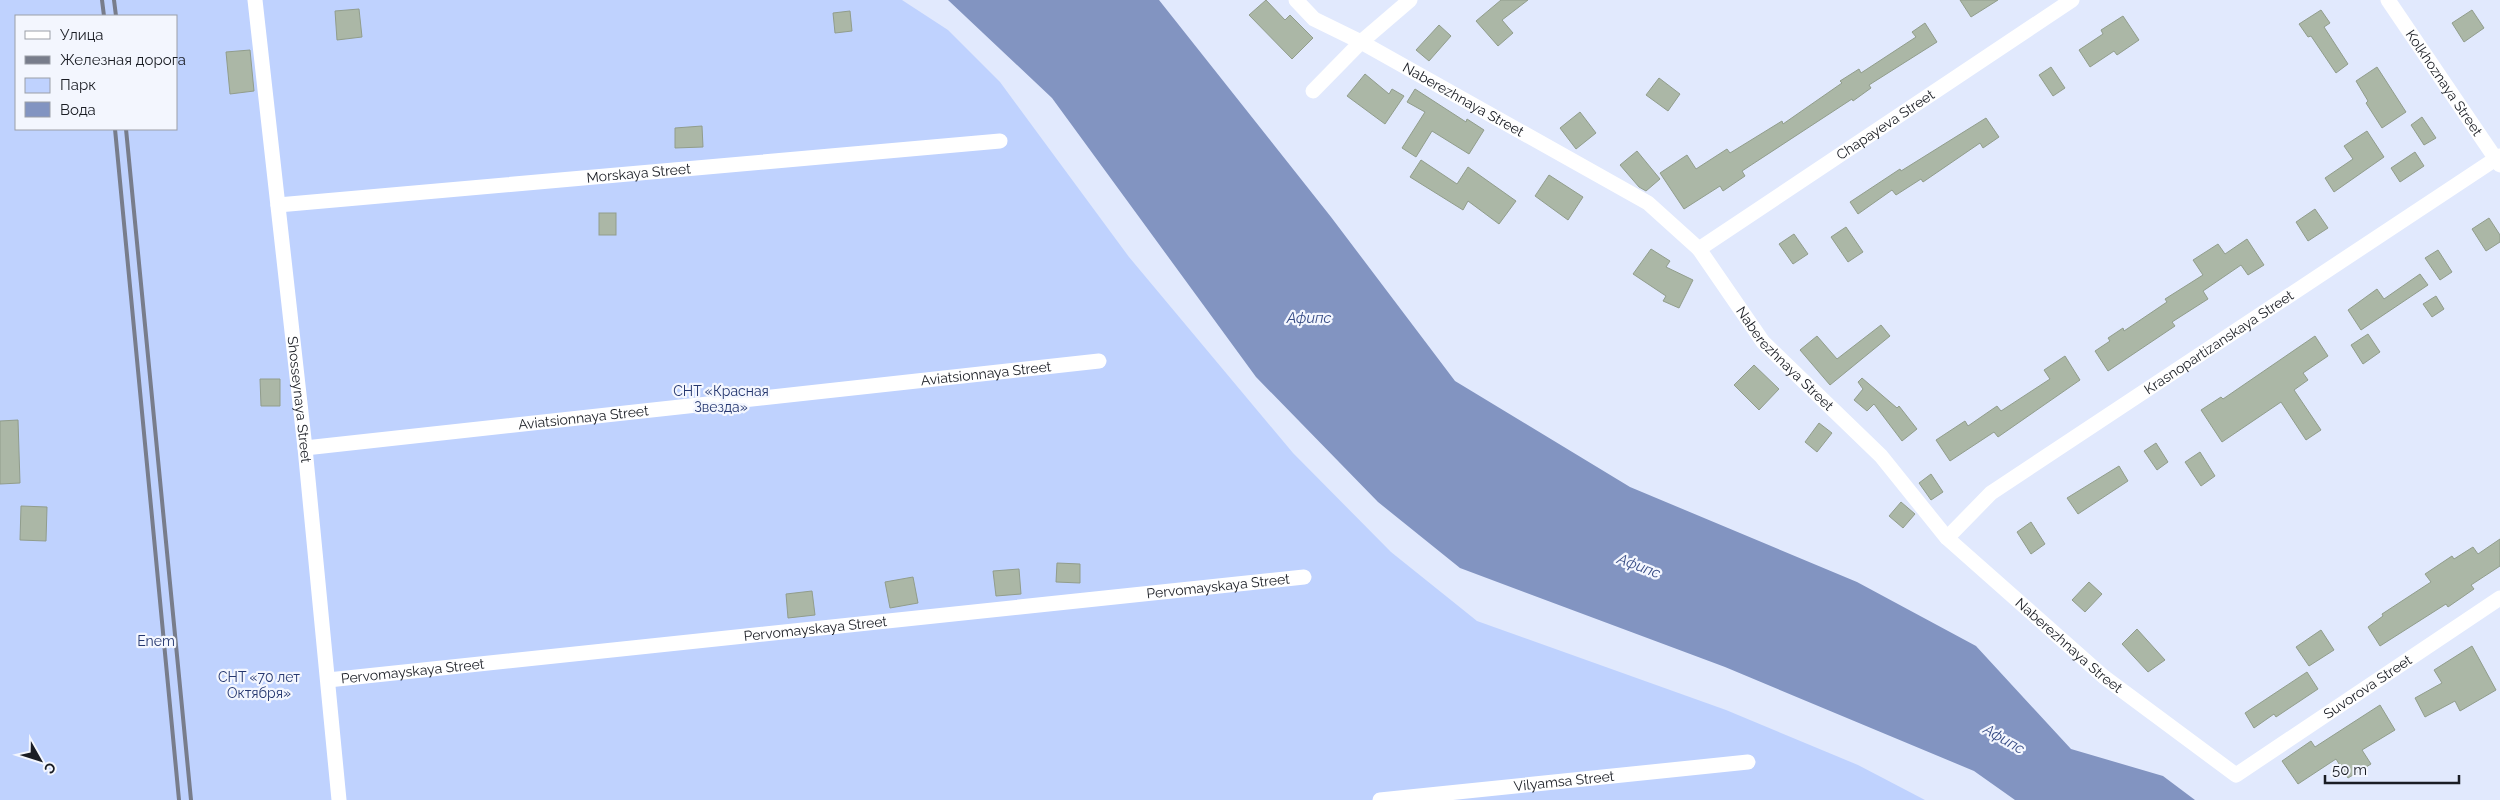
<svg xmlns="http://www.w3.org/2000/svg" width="2500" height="800" viewBox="0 0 2500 800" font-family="Raleway,sans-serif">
	<rect width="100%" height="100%" fill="#e1e9fd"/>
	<path fill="#bfd2fe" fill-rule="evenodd" d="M0,0H902L948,30L1000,82L1129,257L1293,453L1391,552L1477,621L1726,710L1858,765L1925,800H0ZM16,16H176V129H16Z"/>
	<path fill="#8294c1" d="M948,0H1159L1331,217L1455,381L1630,487L1857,582L1976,646L2071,749L2163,776L2195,800H2015L1974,771L1725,667L1460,568L1378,502L1256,377L1052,98Z"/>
	<g fill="#abb7a6" stroke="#919d8c">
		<path d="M1266,0L1285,20L1290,15L1313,38L1292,59L1249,15Z"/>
		<path d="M1501,0H1528L1502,20L1513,33L1498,46L1476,21Z"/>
		<path d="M1960,0H1998L1971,17Z"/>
		<path d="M359,9L362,37L337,40L335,11Z"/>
		<path d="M2321,10L2330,23L2324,27L2348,64L2336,73L2311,36L2308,37L2299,24Z"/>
		<path d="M2472,10L2484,28L2464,42L2452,23Z"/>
		<path d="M850,11L852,31L835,33L833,13Z"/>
		<path d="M2123,16L2139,40L2117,55L2114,51L2090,67L2079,50L2103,34L2101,30Z"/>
		<path d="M1925,23L1937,42L1869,85L1871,88L1853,101L1852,99L1742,171L1745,176L1723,191L1720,186L1684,209L1660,173L1687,155L1696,169L1727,149L1730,153L1782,121L1783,124L1842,83L1840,81L1859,69L1861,73L1916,37L1912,32Z"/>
		<path d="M1439,25L1451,36L1429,61L1416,50Z"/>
		<path d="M250,50L254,91L230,94L226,52Z"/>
		<path d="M2051,67L2065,88L2053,96L2039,75Z"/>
		<path d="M2377,67L2406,112L2382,128L2366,103L2368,101L2356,81Z"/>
		<path d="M1365,74L1389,94L1392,89L1404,96L1385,124L1347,96Z"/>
		<path d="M1659,78L1680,94L1668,111L1646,95Z"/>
		<path d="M1415,89L1466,122L1467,119L1484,130L1469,154L1432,131L1416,157L1402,148L1425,112L1407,102Z"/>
		<path d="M1580,112L1596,133L1576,149L1560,128Z"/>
		<path d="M2422,117L2436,138L2424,145L2411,125Z"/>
		<path d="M1986,118L1999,137L1983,148L1980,143L1923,182L1921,179L1896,195L1892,190L1858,214L1850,202L1900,169L1901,171Z"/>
		<path d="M702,126L703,147L675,148V128Z"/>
		<path d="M2367,131L2384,157L2334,192L2325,178L2353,159L2344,146Z"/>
		<path d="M1637,151L1660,179L1646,191L1639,187L1620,165Z"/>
		<path d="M2415,152L2424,166L2400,182L2391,168Z"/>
		<path d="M1421,160L1457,184L1468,167L1516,201L1499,224L1468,201L1463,210L1410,177Z"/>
		<path d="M1549,175L1583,197L1568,220L1535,196Z"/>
		<path d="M2315,209L2328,228L2308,241L2296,222Z"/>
		<rect x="599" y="213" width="17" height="22"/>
		<path d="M2489,218L2500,235V242L2486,251L2472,229Z"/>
		<path d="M1846,227L1863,252L1848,262L1831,237Z"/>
		<path d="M1794,234L1808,254L1793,264L1779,244Z"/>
		<path d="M2247,239L2264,265L2248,275L2241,265L2203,291L2208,299L2172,322L2175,326L2108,371L2095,351L2110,341L2108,338L2123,328L2124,331L2167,302L2165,299L2203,275L2193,260L2218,244L2225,254Z"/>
		<path d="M1651,249L1670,261L1666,267L1693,280L1679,308L1663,301L1666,296L1633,274Z"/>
		<path d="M2438,250L2452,272L2440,280L2425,258Z"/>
		<path d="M2420,274L2428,285L2361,330L2348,310L2377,289L2384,299Z"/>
		<path d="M2436,296L2444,309L2432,317L2423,304Z"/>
		<path d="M1881,325L1890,336L1830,385L1800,350L1817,336L1837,359Z"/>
		<path d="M2368,334L2380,352L2363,364L2351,345Z"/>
		<path d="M2315,336L2328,356L2303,373L2308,380L2294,390L2321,430L2306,440L2281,402L2222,442L2201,410L2221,397L2223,399Z"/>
		<path d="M2065,356L2080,380L1998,437L1994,432L1950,461L1936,440L1965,421L1968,426L1997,406L2001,411L2050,379L2044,370Z"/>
		<path d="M1754,365L1779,389L1759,410L1734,385Z"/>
		<path d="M1862,378L1897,408L1899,406L1917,429L1902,441L1874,404L1867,411L1854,400L1863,389L1858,382Z"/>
		<path d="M260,379H280V406H261Z"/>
		<path d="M18,420L20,483L0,484V421Z"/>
		<path d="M1819,423L1832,433L1817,452L1805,442Z"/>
		<path d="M2156,443L2168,462L2157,470L2144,451Z"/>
		<path d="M2200,452L2215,476L2201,486L2185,462Z"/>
		<path d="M2119,466L2128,481L2078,514L2067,498Z"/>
		<path d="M1931,474L1943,492L1931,500L1919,483Z"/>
		<path d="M1901,502L1915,514L1903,528L1889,516Z"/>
		<path d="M21,506L47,507L46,541L20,540Z"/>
		<path d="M2031,522L2045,544L2031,554L2017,532Z"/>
		<path d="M2500,539V566L2471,585L2474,589L2448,607L2446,604L2380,646L2368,627L2383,616L2382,614L2431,582L2425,574L2452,556L2454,559L2473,547L2478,554Z"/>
		<path d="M1057,563L1080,564V583L1056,582Z"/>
		<path d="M1019,569L1021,594L996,596L993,571Z"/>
		<path d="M913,577L918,603L890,608L885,582Z"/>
		<path d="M2089,582L2102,594L2085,612L2072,600Z"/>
		<path d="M812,591L815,615L788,618L786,594Z"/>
		<path d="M2137,629L2165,660L2148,672L2122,644Z"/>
		<path d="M2321,630L2334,650L2309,666L2296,647Z"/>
		<path d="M2472,646L2496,690L2460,711L2455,701L2425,717L2415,698L2442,683L2434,670Z"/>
		<path d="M2307,672L2318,689L2276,717L2274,714L2254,728L2245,713Z"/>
		<path d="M2380,705L2395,730L2362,750L2371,764L2348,778L2336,759L2298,784L2282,761L2311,741L2315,747Z"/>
	</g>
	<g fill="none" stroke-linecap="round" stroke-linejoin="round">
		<g stroke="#fff" stroke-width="15">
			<path id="s1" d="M255,0L305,448L339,800"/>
			<path id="s2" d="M1296,0L1314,19L1361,42L1648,203L1699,249L1763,342L1881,456L1947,538L2104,677L2236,775L2500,598"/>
			<path id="s3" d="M2388,0L2500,165"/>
			<path d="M1313,91L1361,42L1410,0"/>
			<path id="s4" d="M278,205L1000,141"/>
			<path id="s5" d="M1699,249L2072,0"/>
			<path id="s6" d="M305,448L1099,361"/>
			<path id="s7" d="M1947,538L1991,493L2500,156"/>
			<path id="s8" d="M328,680L1304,577"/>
			<path id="s9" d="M1380,800L1748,762"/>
		</g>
		<g stroke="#787d8b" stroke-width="4">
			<path d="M102,0L104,16"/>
			<path d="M114,0L116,16"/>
			<path d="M115,129L179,800"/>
			<path d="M126,129L191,800"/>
		</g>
	</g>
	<g text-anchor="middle" stroke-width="4.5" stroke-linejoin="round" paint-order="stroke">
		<g font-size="14" fill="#1a1d24" stroke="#f3f6fe">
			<text dy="5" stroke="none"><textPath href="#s3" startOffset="100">Kolkhoznaya Street</textPath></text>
			<text dy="5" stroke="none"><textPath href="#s2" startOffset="196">Naberezhnaya Street</textPath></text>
			<text dy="5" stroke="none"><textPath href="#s5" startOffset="224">Chapayeva Street</textPath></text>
			<text dy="5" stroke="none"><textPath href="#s4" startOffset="362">Morskaya Street</textPath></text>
			<text dy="5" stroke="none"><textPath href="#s7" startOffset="336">Krasnopartizanskaya Street</textPath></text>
			<text dy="5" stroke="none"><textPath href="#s2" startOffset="616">Naberezhnaya Street</textPath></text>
			<text dy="5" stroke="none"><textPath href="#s6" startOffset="685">Aviatsionnaya Street</textPath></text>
			<text dy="5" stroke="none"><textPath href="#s1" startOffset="402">Shosseynaya Street</textPath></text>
			<text dy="5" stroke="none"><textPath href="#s6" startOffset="280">Aviatsionnaya Street</textPath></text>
			<text dy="5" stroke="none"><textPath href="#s8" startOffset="895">Pervomayskaya Street</textPath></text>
			<text dy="5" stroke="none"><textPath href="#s8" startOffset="490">Pervomayskaya Street</textPath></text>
			<text dy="5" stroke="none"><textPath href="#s2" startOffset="1021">Naberezhnaya Street</textPath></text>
			<text dy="5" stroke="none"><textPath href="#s8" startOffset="85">Pervomayskaya Street</textPath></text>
			<text dy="5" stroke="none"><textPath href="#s2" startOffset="1391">Suvorova Street</textPath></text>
			<text dy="5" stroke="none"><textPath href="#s9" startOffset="185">Vilyamsa Street</textPath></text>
		</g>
		<g font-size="14" fill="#25376f" stroke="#f3f6fe">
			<text x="721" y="396">СНТ «Красная<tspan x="721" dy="16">Звезда»</tspan></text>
			<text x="156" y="646">Enem</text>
			<text x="259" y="682">СНТ «70 лет<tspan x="259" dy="16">Октября»</tspan></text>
		</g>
		<g font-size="15" font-style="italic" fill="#364b85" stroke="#f3f6fe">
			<text x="1309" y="323">Афипс</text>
			<text transform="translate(1639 566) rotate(21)" y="5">Афипс</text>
			<text transform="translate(2004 739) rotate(30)" y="5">Афипс</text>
		</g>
	</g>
	<rect x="15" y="15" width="162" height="115" fill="#f3f6fe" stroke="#9c9fa7"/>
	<rect x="25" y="31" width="25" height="8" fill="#ffffff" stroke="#9c9fa7"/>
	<text x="60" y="40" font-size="15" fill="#1a1d24">Улица</text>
	<rect x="25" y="56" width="25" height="8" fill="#787d8b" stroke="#9c9fa7"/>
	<text x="60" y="65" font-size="15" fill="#1a1d24">Железная дорога</text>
	<rect x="25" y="78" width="25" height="15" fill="#bfd2fe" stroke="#9c9fa7"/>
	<text x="60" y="90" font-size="15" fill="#1a1d24">Парк</text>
	<rect x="25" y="102" width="25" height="15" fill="#8294c1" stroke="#9c9fa7"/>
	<text x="60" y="115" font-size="15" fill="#1a1d24">Вода</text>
	<g transform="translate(40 760) rotate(129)" stroke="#f3f6fe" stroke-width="4" paint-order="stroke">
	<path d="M0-4L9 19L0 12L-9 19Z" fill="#1a1d24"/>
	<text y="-8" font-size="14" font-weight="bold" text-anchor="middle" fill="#1a1d24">С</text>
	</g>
	<path d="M2325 775v8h134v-8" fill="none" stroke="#1a1d24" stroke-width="2.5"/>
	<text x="2332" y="775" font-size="15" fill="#1a1d24" stroke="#f3f6fe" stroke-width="4" paint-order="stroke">50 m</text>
</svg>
